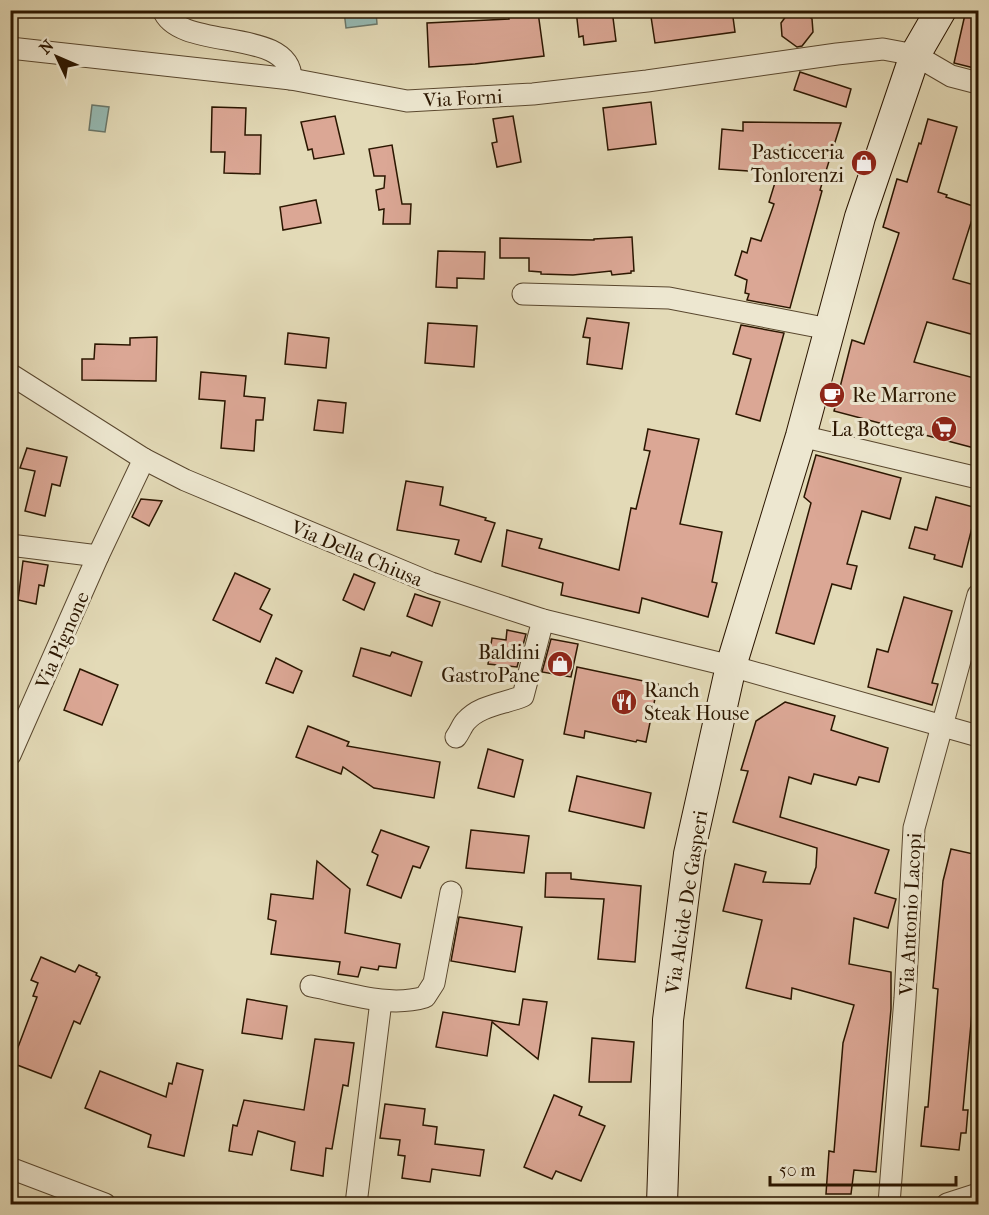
<svg xmlns="http://www.w3.org/2000/svg" width="989" height="1215" viewBox="0 0 989 1215" font-family="'IM FELL French Canon',serif">
	<rect width="100%" height="100%" fill="#e3dab7"/>
	<filter id="stains"><feTurbulence type="fractalNoise" baseFrequency=".00333" numOctaves="4"/><feColorMatrix values="0 0 0 0 .2 0 0 0 0 .09 0 0 0 0 .02 0 0 0 .5 -.17"/></filter>
	<radialGradient id="worn" r=".72"><stop offset=".6" stop-color="#630" stop-opacity="0"/><stop offset="1" stop-color="#630" stop-opacity=".3"/></radialGradient>
	<g fill="#96bab3" stroke="#6b786b" stroke-width="1.5">
		<path d="M344,11H376L377,24L346,28Z"/>
		<path d="M92,105L109,107L105,132L89,130Z"/>
	</g>
	<g fill="#dba795" stroke="#2b1600" stroke-width="1.5">
		<path d="M508,10H529V13L538,12L544,56L475,64L429,67L427,23L509,19Z"/>
		<path d="M576,10H612L616,41L584,45L583,36L579,37Z"/>
		<path d="M650,10H732L735,32L655,43Z"/>
		<path d="M966,10H978V69L954,63Z"/>
		<path d="M802,11L812,19L813,32L802,46L797,47L782,36L781,23L789,12Z"/>
		<path d="M800,72L851,89L846,107L794,90Z"/>
		<path d="M651,102L656,144L608,150L603,108Z"/>
		<path d="M212,107L246,108L245,135H261L260,174L224,173L225,152H211Z"/>
		<path d="M335,116L344,154L314,159L312,149L308,150L301,122Z"/>
		<path d="M513,116L521,162L497,167L492,143L497,142L493,119Z"/>
		<path d="M928,119L957,127L938,192L947,195L946,197L976,207L953,279L978,286V336L927,322L914,362L978,379V449L834,411L852,340L864,344L899,233L883,227L897,179L907,182L919,143L921,144Z"/>
		<path d="M743,122L841,123L820,190L822,191L790,308L747,300L749,294L745,293L747,280L735,275L742,251L747,253L751,238L761,241L774,204L769,202L778,173L719,169L722,129L743,131Z"/>
		<path d="M392,145L402,204H411L410,224H383L384,209L379,210L376,190L384,188L385,176H374L369,149Z"/>
		<path d="M316,200L321,223L283,230L280,207Z"/>
		<path d="M632,237L634,271H631V273L612,275L611,271L573,275L541,274V272L529,271V258H500V238L594,240V239Z"/>
		<path d="M438,251L485,252L484,279L457,278V288L436,287Z"/>
		<path d="M587,318L629,323L622,369L587,364L590,338L583,337Z"/>
		<path d="M428,323L477,326L474,367L425,363Z"/>
		<path d="M741,325L784,333L760,421L736,414L751,359L733,354Z"/>
		<path d="M288,333L329,338L326,368L285,364Z"/>
		<path d="M157,337L156,381L82,380V359H94L95,344L130,345V338Z"/>
		<path d="M201,372L246,376L244,396L265,398L263,420H256L254,451L221,448L225,401L199,399Z"/>
		<path d="M318,400L346,403L343,433L314,430Z"/>
		<path d="M648,429L699,439L680,524L722,532L712,582L717,583L708,617L642,598L639,613L561,595L563,583L502,566L507,530L542,539L539,548L619,570L631,508L636,509L650,451L644,450Z"/>
		<path d="M27,448L67,457L60,486L52,484L45,516L25,511L35,471L20,468Z"/>
		<path d="M816,455L901,478L890,519L862,511L847,564L857,566L851,589L832,584L814,644L776,633L811,503L804,497Z"/>
		<path d="M406,481L443,487L440,505L486,518L485,520L495,523L481,562L455,554L459,540L397,530Z"/>
		<path d="M936,497L977,508L962,567L934,559L935,555L909,548L915,527L927,530Z"/>
		<path d="M141,499L162,501L149,526L132,517Z"/>
		<path d="M23,561L48,565L44,586L39,585L36,604L18,600Z"/>
		<path d="M235,573L270,589L260,609L272,615L260,642L213,620Z"/>
		<path d="M354,574L375,583L364,610L343,600Z"/>
		<path d="M415,594L440,602L432,626L407,616Z"/>
		<path d="M904,597L952,611L932,683L938,684L932,705L868,687L877,649L888,652Z"/>
		<path d="M507,630L526,634L517,667L488,664L492,638L506,640Z"/>
		<path d="M551,639L578,644L571,677L542,672Z"/>
		<path d="M361,648L390,656L392,652L422,662L411,696L353,676Z"/>
		<path d="M276,658L302,671L293,693L266,683Z"/>
		<path d="M577,667L658,684L646,742L637,740L636,742L585,731L584,738L564,734Z"/>
		<path d="M80,669L118,685L102,725L64,710Z"/>
		<path d="M785,702L835,716L831,730L888,748L879,782L859,777L856,785L814,774L811,784L789,777L780,817L889,850L875,893L896,899L888,928L854,918L849,964L891,972V1009L876,1172L854,1170L851,1194H826L829,1151L834,1152L843,1043L854,1005L792,988L791,999L746,988L762,920L723,911L735,864L766,872L763,882L810,884L816,867L817,848L733,822L748,771L741,770L756,721Z"/>
		<path d="M308,726L349,742L347,746L440,762L434,798L374,788L343,767L341,774L296,757Z"/>
		<path d="M488,749L523,760L514,797L478,788Z"/>
		<path d="M577,776L651,793L644,828L569,811Z"/>
		<path d="M381,830L429,847L420,868L413,866L401,898L367,885L378,855L372,852Z"/>
		<path d="M471,830L529,836L524,873L466,868Z"/>
		<path d="M951,849L978,855V895L972,925H975L973,938L978,947V989L974,991L963,1110H968L966,1133H961L959,1150L921,1146L925,1107H928L938,989L933,988L943,881Z"/>
		<path d="M317,861L350,889L345,933L400,944L396,968L379,966L378,970L361,967L358,977L338,974L340,962L271,954L276,921L268,919L271,894L313,899Z"/>
		<path d="M546,873H571V879L641,886L635,962L598,959L604,899L545,897Z"/>
		<path d="M459,917L522,927L515,972L451,961Z"/>
		<path d="M41,957L75,972L79,965L97,973L96,975L100,977L80,1024L74,1021L51,1078L12,1063L37,997L33,996L38,983L31,980Z"/>
		<path d="M247,999L287,1006L282,1039L242,1033Z"/>
		<path d="M523,999L547,1002L538,1059L492,1022L487,1056L436,1047L443,1012L519,1025Z"/>
		<path d="M592,1038L634,1042L631,1082H589Z"/>
		<path d="M315,1039L354,1043L348,1086L343,1085L332,1149L326,1148L323,1176L291,1170L295,1142L258,1131L252,1155L229,1151L233,1125L237,1126L244,1100L304,1110Z"/>
		<path d="M177,1063L203,1070L184,1156L148,1147L151,1135L85,1108L100,1071L166,1097L169,1083L172,1084Z"/>
		<path d="M554,1095L582,1107L579,1115L605,1126L581,1181L556,1171L552,1179L524,1167Z"/>
		<path d="M385,1104L425,1109L423,1125L437,1127L435,1144L484,1150L480,1176L432,1169L430,1182L402,1178L405,1156L398,1155L400,1140L380,1138Z"/>
	</g>
	<g fill="none" stroke-linecap="round" stroke-linejoin="round">
		<g stroke="#59472e" stroke-width="23">
			<g id="minor">
				<path d="M163,10C179,52 291,26 291,79"/>
				<path d="M10,48L291,79L407,101L533,94L647,81L837,54L883,49L915,55L951,76L978,83"/>
				<path d="M523,294L669,298L829,329"/>
				<path d="M10,374L144,459L185,480L431,583L543,620L731,666L978,736"/>
				<path d="M801,436L978,478"/>
				<path d="M10,545L98,556"/>
				<path d="M456,737C460,732 462,725 466,721C480,705 504,704 523,696L543,620"/>
				<path d="M10,755L98,556L144,459"/>
				<path d="M311,986C348,993 388,1008 425,997L434,983L451,892"/>
				<path d="M10,1168L105,1204"/>
				<path d="M356,1204L381,1001"/>
				<path d="M889,1204L905,998L914,828L978,595"/>
				<path d="M947,1204L978,1194"/>
			</g>
		</g>
		<g stroke="#2b1600" stroke-width="32">
			<path id="secondary" d="M662,1204L668,1020L689,854L731,666L801,436L860,217L915,55L941,10"/>
		</g>
		<use href="#minor" stroke="#ede7d0" stroke-width="21"/>
		<use href="#secondary" stroke="#ede7d0" stroke-width="30"/>
	</g>
	<defs>
		<g id="shop-disc" transform="scale(1.35)"><circle r="9.5" fill="#8f2418" stroke="#ede7d0"/><path d="M-5-2.5h2.3a2.7 3.5 0 0 1 5.4 0H5L5.5 6h-11ZM-1.5-2.5h3a1.5 2.3 0 0 0-3 0Z" fill="#fff"/></g>
		<g id="cafe-disc" transform="scale(1.35)"><circle r="9.5" fill="#8f2418" stroke="#ede7d0"/><path d="M-5.5-4.5H6V0H3Q3 3.5 0 3.5H-2.5Q-5.5 3.5-5.5 0ZM3-3.2v2h1.7v-2ZM-6 4.5H4V6H-6Z" fill="#fff"/></g>
		<g id="supermarket-disc" transform="scale(1.35)"><circle r="9.5" fill="#8f2418" stroke="#ede7d0"/><path d="M-6-5.5h2.5l.6 2H6L4.5 2H-2.5L-4.4-4H-6ZM-1.5 3.2a1.3 1.3 0 1 0 .1 0ZM3 3.2a1.3 1.3 0 1 0 .1 0Z" fill="#fff"/></g>
		<g id="restaurant-disc" transform="scale(1.35)"><circle r="9.5" fill="#8f2418" stroke="#ede7d0"/><path d="M-5-6h1v4h1v-4h1v4h1v-4h1v5L-1.5 .5V6h-2V.5L-5-1ZM5-6V6H3V1.5H1.5Q1.5-4 5-6Z" fill="#fff"/></g>
	</defs>
	<g fill-rule="evenodd">
		<use href="#shop-disc" x="864" y="163"/>
		<use href="#cafe-disc" x="832" y="395"/>
		<use href="#supermarket-disc" x="944" y="429"/>
		<use href="#shop-disc" x="560" y="664"/>
		<use href="#restaurant-disc" x="624" y="702"/>
	</g>
	<g text-anchor="middle" stroke-width="6" stroke-linejoin="round" paint-order="stroke">
		<g font-size="20" fill="#2b1600" stroke="#ede7d0">
			<text transform="translate(463 98) rotate(-3)" y="7">Via Forni</text>
			<text transform="translate(357 553) rotate(23)" y="7">Via Della Chiusa</text>
			<text transform="translate(62 640) rotate(-66)" y="7">Via Pignone</text>
			<text transform="translate(686 902) rotate(-81)" y="7">Via Alcide De Gasperi</text>
			<text transform="translate(910 914) rotate(-87)" y="7">Via Antonio Lacopi</text>
		</g>
		<g font-size="20" fill="#2b1600" stroke="#ede7d0" text-anchor="end">
			<text x="844" y="159">Pasticceria<tspan x="844" dy="23">Tonlorenzi</tspan></text>
			<text x="852" y="402" text-anchor="start">Re Marrone</text>
			<text x="924" y="436">La Bottega</text>
			<text x="540" y="659">Baldini<tspan x="540" dy="23">GastroPane</tspan></text>
			<text x="644" y="697" text-anchor="start">Ranch<tspan x="644" dy="23">Steak House</tspan></text>
		</g>
	</g>
	<rect width="989" height="1215" fill="none" stroke="#e3dab7" stroke-width="36"/>
	<rect x="12" y="12" width="965" height="1191" fill="none" stroke="#2b1600" stroke-width="3"/>
	<rect x="18" y="18" width="953" height="1179" fill="none" stroke="#2b1600" stroke-width="1.5"/>
	<g transform="translate(57 57) rotate(314)" stroke="#ede7d0" stroke-width="4.5" paint-order="stroke">
	<path d="M0-4.5L10 22L0 15L-10 22Z" fill="#2b1600"/>
	<text y="-9" font-size="16" font-weight="bold" text-anchor="middle" fill="#2b1600">N</text>
	</g>
	<path d="M770 1176v9h186v-9" fill="none" stroke="#2b1600" stroke-width="3"/>
	<text x="779" y="1176" font-size="18" fill="#2b1600" stroke="#ede7d0" stroke-width="4.5" paint-order="stroke">50 m</text>
	<rect width="100%" height="100%" filter="url(#stains)"/>
	<rect width="100%" height="100%" fill="url(#worn)"/>
</svg>
